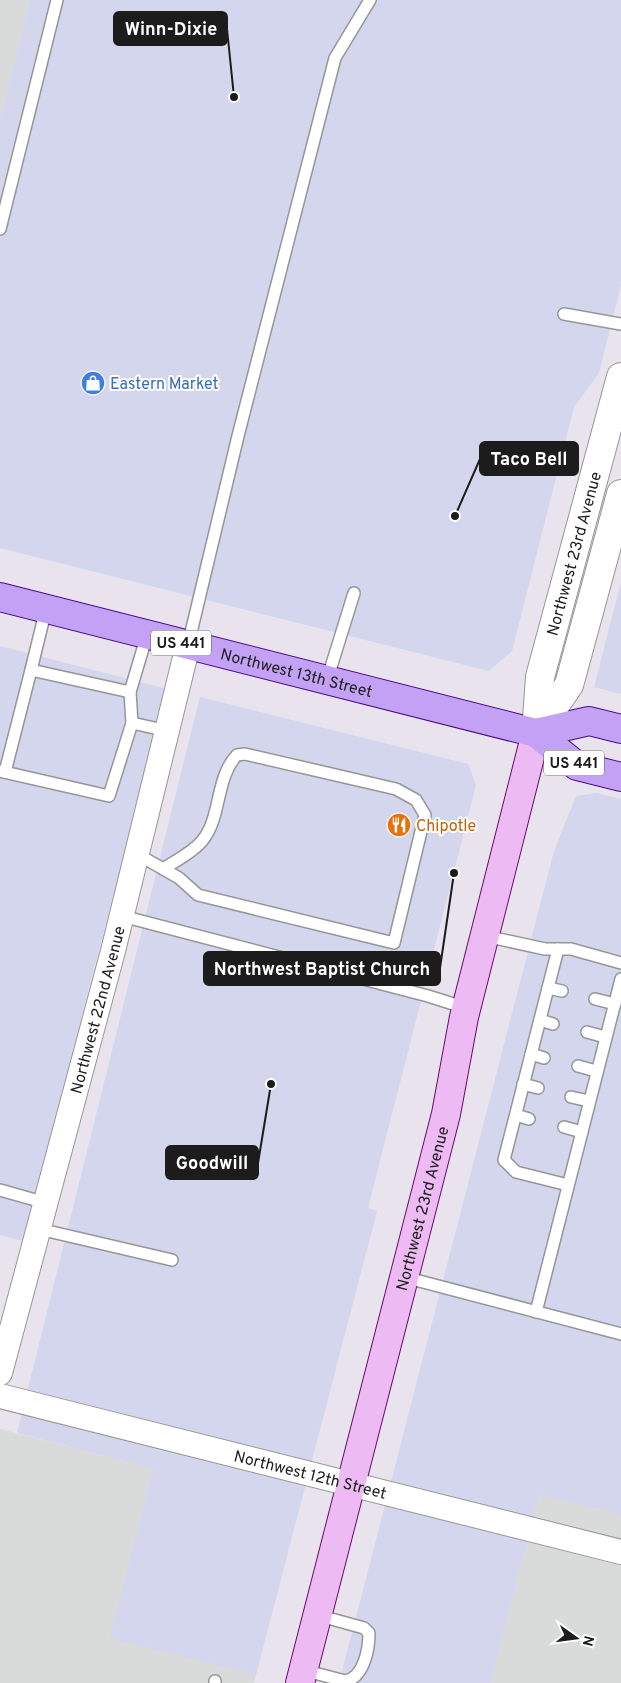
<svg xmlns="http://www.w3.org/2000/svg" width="621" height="1683" viewBox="0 0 621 1683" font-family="Overpass,sans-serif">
	<rect width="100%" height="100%" fill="#e8e3ed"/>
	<g fill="#d9dada">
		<path d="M0,0H30L0,120Z"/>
		<path d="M0,1429L153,1469L109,1638L256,1675L254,1683H0Z"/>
		<path d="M539,1495L621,1515V1683H491Z"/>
	</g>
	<g fill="#d3d6ed">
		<path d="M30,0H621V285L599,373L574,407L512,651L489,671L0,548V120Z"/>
		<path d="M621,582V694L594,687Z"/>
		<path d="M0,646L167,689L23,1241L0,1235Z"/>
		<path d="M200,697L468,764L476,785L368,1208L377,1211L256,1675L109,1638L153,1469L17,1433Z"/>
		<path d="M597,793L621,799V1515L539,1495L491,1683H339L554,851L576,796Z"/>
	</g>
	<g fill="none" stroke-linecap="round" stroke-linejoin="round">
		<g stroke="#969696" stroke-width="14">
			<g id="service">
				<path d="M0,229L57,0"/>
				<path d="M564,314L621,324"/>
				<path d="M188,645L238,436L335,58L370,0"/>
				<path d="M31,670L46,609"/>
				<path d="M327,680L354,593"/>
				<path d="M130,692L147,635"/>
				<path d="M0,771L109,796L132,723L168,731"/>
				<path d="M5,772L31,670L130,692L132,723"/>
				<path d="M137,854L179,878L198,895L394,943L425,815L416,800L396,789L245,754L237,755C215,778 222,817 202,841C192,853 175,861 163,869"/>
				<path d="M122,916L428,996L466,1008"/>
				<path d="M485,936L545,949H571L621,963"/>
				<path d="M558,949L504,1160L516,1172L568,1185"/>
				<path d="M548,988L562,991"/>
				<path d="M595,999L615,1004"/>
				<path d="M540,1020L553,1024"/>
				<path d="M587,1032L605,1037"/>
				<path d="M531,1054L544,1058"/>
				<path d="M578,1066L596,1071"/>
				<path d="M523,1084L538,1088"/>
				<path d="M571,1097L589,1101"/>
				<path d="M516,1115L529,1119"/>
				<path d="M564,1127L582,1132"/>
				<path d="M0,1190L46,1203"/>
				<path d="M39,1229L172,1260"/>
				<path d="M404,1277L621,1334"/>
				<path d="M536,1312L621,979"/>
				<path d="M303,1670L345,1681C364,1678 369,1649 369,1633L364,1628L317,1615"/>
				<path d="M215,1683V1681"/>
			</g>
		</g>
		<g stroke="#969696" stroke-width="26">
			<g id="minor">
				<path id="s1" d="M0,1373L113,951L188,645"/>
				<path id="s2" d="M0,1396L621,1552"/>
			</g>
		</g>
		<g stroke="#969696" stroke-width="30">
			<g id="tertiary">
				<path d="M537,731L569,685L621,494"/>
				<path id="s3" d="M536,733L540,677L621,377"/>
			</g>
		</g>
		<g stroke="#660d6a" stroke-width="30">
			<g id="secondary">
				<path id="s4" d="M300,1683L446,1114L464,1017L536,733"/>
			</g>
		</g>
		<g stroke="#4d0b8a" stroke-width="30">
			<g id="primary">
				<path id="s5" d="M0,597L536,733L577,766L621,777"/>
				<path d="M536,733L589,721L621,729"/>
			</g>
		</g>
		<use href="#service" stroke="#fff" stroke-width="11"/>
		<use href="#minor" stroke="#fff" stroke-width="24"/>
		<use href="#tertiary" stroke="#fff" stroke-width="28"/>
		<use href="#secondary" stroke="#eebaf4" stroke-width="28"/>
		<use href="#primary" stroke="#c3a1f4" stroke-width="28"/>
	</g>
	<defs>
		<g id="shop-disc" transform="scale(1.25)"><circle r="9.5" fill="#3f7fe0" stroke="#fff"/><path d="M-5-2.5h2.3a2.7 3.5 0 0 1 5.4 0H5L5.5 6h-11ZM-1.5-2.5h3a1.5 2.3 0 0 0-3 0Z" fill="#fff"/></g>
		<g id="restaurant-disc" transform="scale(1.25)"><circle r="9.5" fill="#e8710a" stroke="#fff"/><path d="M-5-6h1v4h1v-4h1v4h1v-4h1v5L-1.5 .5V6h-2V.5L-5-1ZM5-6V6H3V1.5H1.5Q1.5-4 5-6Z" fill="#fff"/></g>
	</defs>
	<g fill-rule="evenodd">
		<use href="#shop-disc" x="93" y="383"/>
		<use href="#restaurant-disc" x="399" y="825"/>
	</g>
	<g text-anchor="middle" stroke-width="4" stroke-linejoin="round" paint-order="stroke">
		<g fill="#fff" stroke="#606060" stroke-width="1">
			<rect x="151" y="630.5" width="60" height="25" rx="4"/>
			<rect x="544" y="750.5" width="60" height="25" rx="4"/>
		</g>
		<g font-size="15" font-weight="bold" fill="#1c1c1c">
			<text x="181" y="648">US 441</text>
			<text x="574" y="768">US 441</text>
		</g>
		<g font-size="16" fill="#366cbe" stroke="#fff" text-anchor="start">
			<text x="110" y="389">Eastern Market</text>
		</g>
		<g font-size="16" fill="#1c1c1c" stroke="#fff">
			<text dy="6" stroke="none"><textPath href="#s3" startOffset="184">Northwest 23rd Avenue</textPath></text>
			<text dy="6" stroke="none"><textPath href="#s5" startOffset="306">Northwest 13th Street</textPath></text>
			<text dy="6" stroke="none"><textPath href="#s1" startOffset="376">Northwest 22nd Avenue</textPath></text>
			<text dy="6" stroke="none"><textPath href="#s4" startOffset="490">Northwest 23rd Avenue</textPath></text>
			<text dy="6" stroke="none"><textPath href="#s2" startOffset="320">Northwest 12th Street</textPath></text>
		</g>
		<g font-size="16" fill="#c56008" stroke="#fff" text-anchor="start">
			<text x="416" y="831">Chipotle</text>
		</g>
	</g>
	<path fill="none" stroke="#1c1c1c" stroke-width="2" d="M234 97L227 29M455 516L480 459M454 873L440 968M271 1084L258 1163"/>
	<g fill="#1c1c1c" stroke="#fff" stroke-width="2">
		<circle cx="234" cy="97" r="5"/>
		<circle cx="455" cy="516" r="5"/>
		<circle cx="454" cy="873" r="5"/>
		<circle cx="271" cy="1084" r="5"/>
	</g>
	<g fill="#1c1c1c" stroke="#1c1c1c" stroke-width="2">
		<rect x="114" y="12" width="113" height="33" rx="5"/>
		<rect x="480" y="442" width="98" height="33" rx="5"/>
		<rect x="204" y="952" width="236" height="33" rx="5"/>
		<rect x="166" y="1146" width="92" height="33" rx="5"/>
	</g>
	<g font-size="18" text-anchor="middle" font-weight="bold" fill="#fff">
		<text x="171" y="35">Winn-Dixie</text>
		<text x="529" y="465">Taco Bell</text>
		<text x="322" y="975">Northwest Baptist Church</text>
		<text x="212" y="1169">Goodwill</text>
	</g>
	<g transform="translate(576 1638) rotate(104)" stroke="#ffffff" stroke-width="4" paint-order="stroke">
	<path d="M0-4L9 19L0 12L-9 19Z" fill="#1c1c1c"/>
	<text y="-8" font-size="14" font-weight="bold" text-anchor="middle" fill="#1c1c1c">N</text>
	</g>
</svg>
